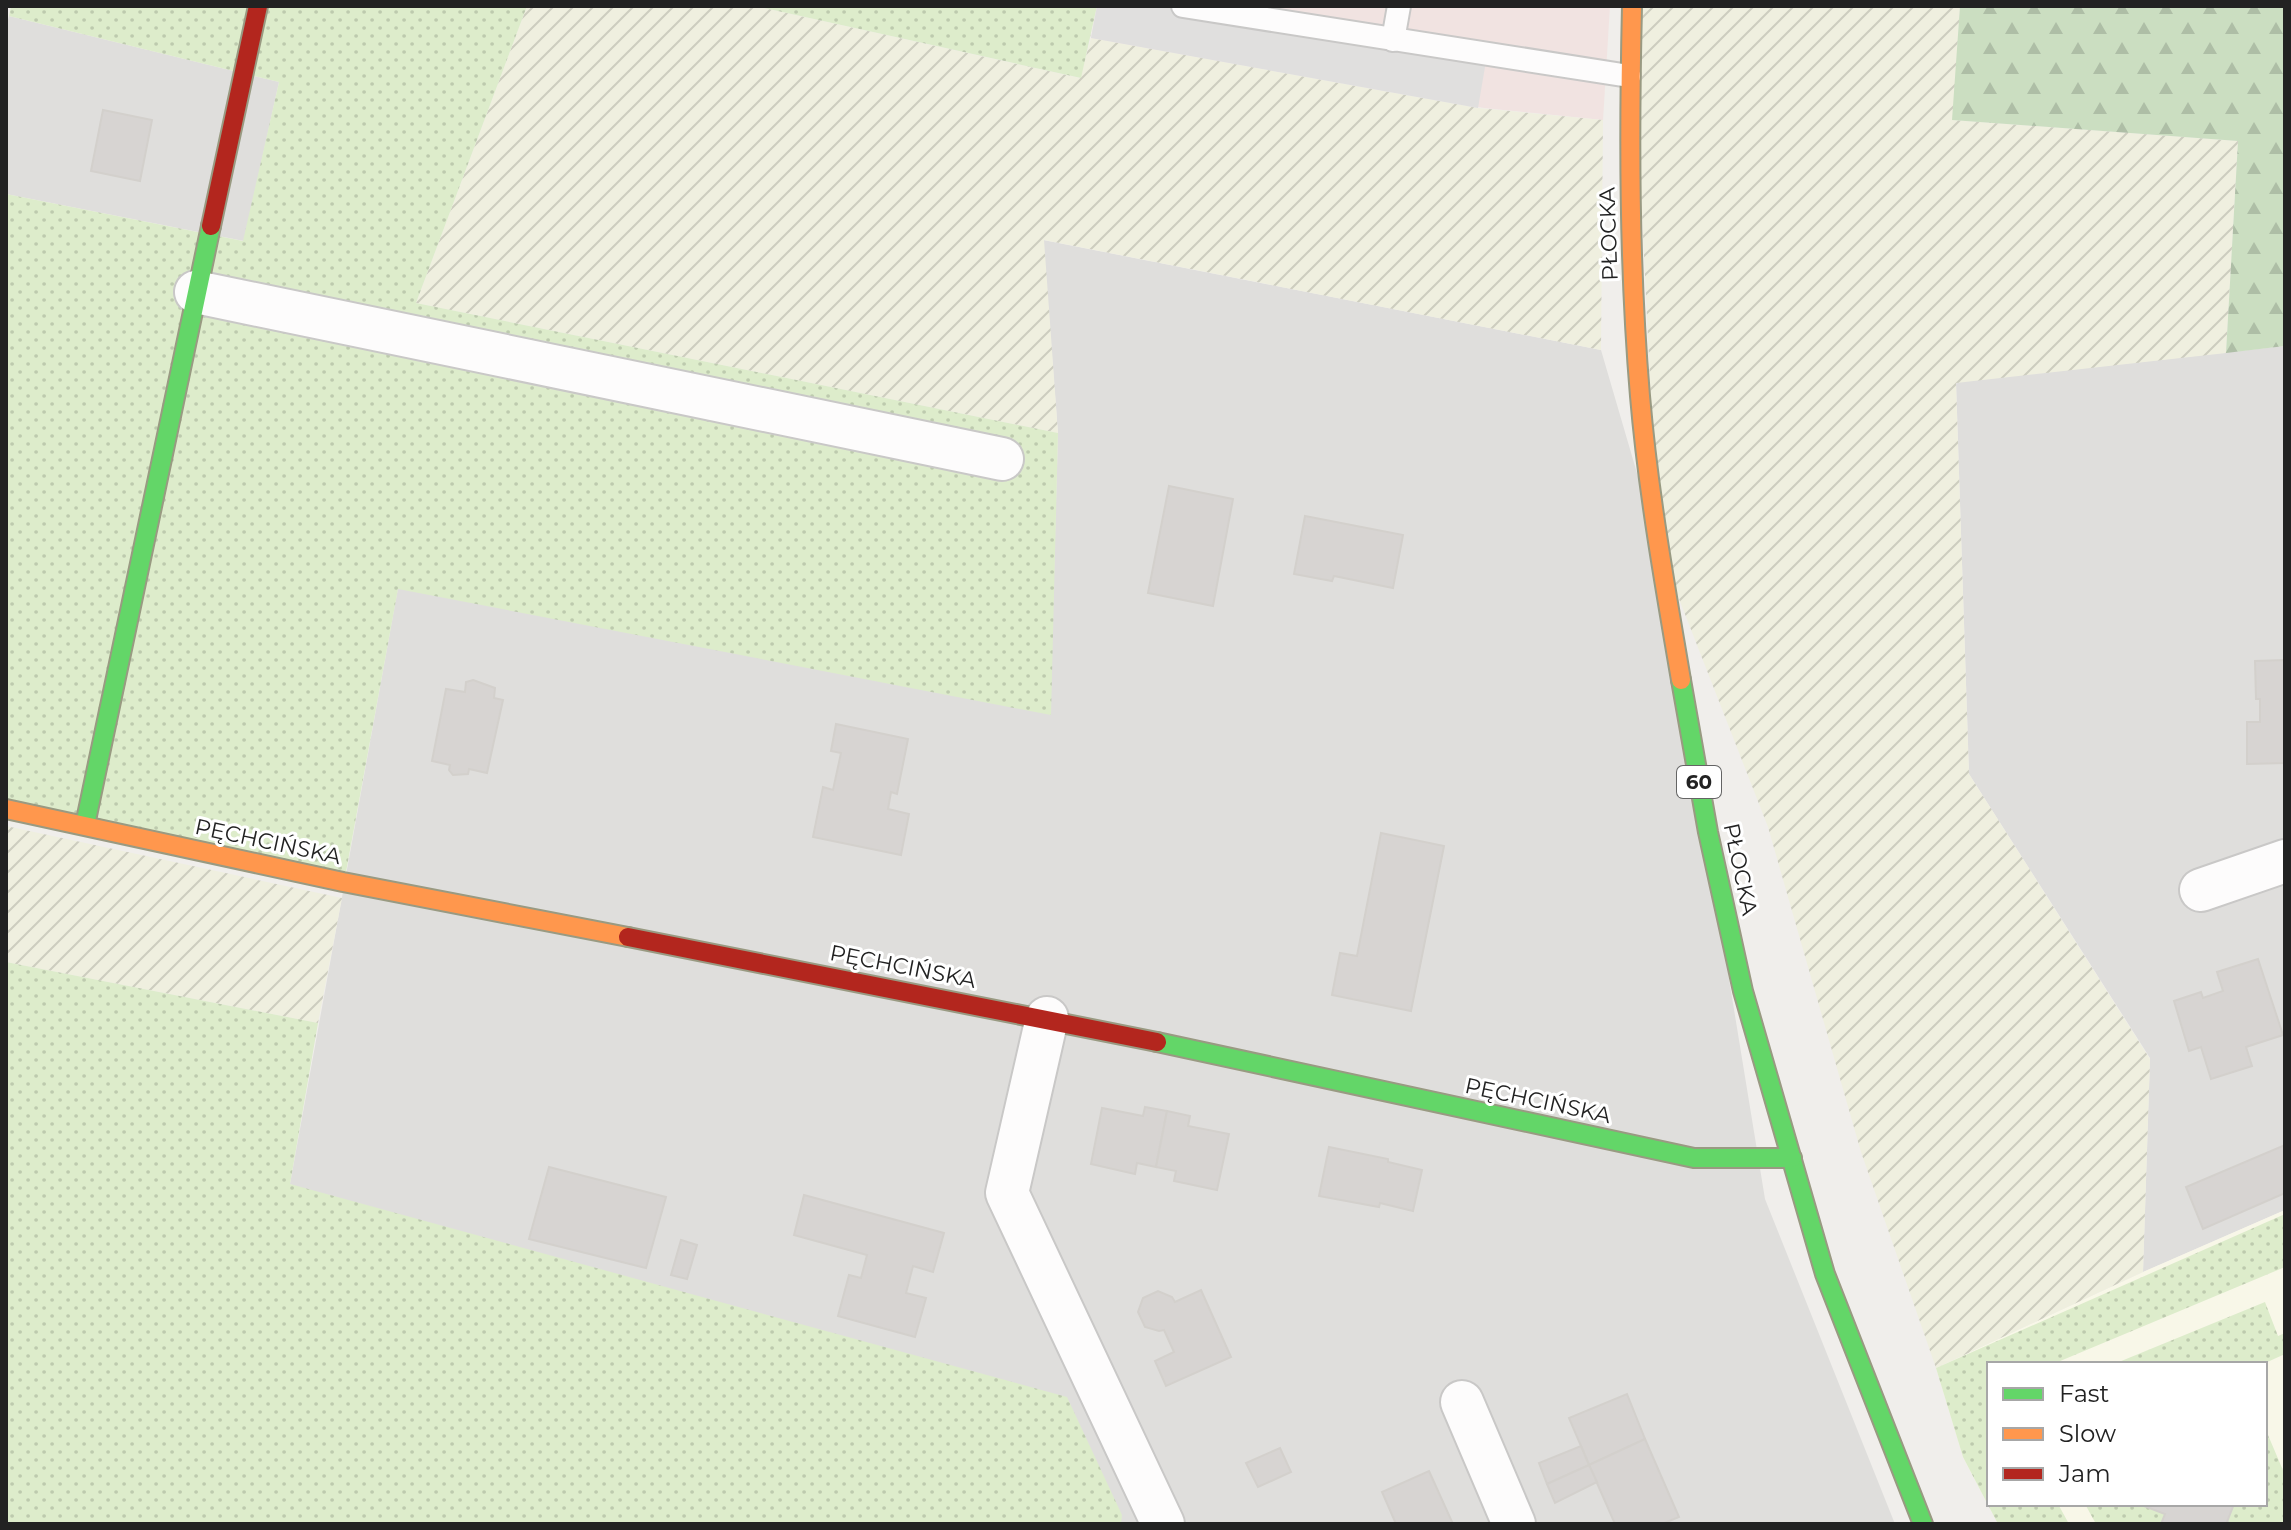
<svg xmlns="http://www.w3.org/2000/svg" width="2291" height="1530" viewBox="0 0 2291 1530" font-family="Montserrat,sans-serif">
	<defs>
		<pattern id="farmland-furrows" width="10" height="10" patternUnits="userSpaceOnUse" patternTransform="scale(2)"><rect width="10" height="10" fill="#efefdf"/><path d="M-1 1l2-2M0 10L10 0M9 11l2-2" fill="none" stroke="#cdcdbf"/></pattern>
		<pattern id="grass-dots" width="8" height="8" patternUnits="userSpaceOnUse" patternTransform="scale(2)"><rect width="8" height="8" fill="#ddeccb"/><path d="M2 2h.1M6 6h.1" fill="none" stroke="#bdcaae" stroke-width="1.8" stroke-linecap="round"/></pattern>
		<pattern id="forest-firs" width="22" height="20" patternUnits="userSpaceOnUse" patternTransform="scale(2)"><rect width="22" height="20" fill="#cbdec1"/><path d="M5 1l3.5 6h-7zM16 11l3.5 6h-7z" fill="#aebea6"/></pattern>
	</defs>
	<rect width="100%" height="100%" fill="#f0eeeb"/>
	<g fill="#dfdedc">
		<path d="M9,16L279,82L244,241L6,194V27Z"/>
		<path d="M1043,240L1601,350L1658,545L1765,1199L1895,1524H1121V1515L290,1184L398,588L1050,714L1058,433Z"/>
		<path d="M2285,346V1210L2143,1272L2150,1058L1969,774L1956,382Z"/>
	</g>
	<path fill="#f1e3e1" d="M1097,6H1610L1603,120L1484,108L1091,38Z"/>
	<path fill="#f8f7e8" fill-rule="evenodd" d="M2285,1210V1524H1998L1963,1457L1936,1368L2143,1272ZM1989,1364H2265V1504H1989Z"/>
	<g fill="url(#farmland-furrows)">
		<path d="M527,6H755L1080,78L1091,38L1478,108L1603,120L1601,350L1044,240L1058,433L416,303Z"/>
		<path d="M1632,6H1960L1953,120L2238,141L2226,353L1956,383L1969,774L2150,1059L2143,1272L1936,1368L1861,1152L1768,827L1658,545Z"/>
		<path d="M6,826L342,898L318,1023L6,962Z"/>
	</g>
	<g fill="url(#grass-dots)">
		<path d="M11,6H527L416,303L1058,433L1051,715L398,589L346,872L6,807V194L243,241L279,82L9,16Z"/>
		<path d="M755,6H1097L1081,78Z"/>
		<path d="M6,962L318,1023L290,1184L1067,1397L1122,1515L1121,1524H6Z"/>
		<path d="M2285,1214V1267L2053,1364H1989V1504H2058L2069,1524H1998L1963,1457L1936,1368Z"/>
		<path d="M2265,1302L2278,1336L2285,1333V1354L2263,1364H2114Z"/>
		<path d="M2265,1428L2285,1475V1524L2227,1522L2234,1504H2265Z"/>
		<path d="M2085,1504H2139L2165,1514L2161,1524H2096Z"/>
	</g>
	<path fill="url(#forest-firs)" d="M1960,6H2285V346L2226,353L2238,141L1952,120Z"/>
	<path fill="#e0dfde" d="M1097,6H1183L1487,55L1478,108L1091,38Z"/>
	<g fill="#d7d4d2" stroke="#d3d0cc" stroke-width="2">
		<path d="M103,110L152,120L140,181L91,171Z"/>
		<path d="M1169,486L1233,499L1213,606L1148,593Z"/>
		<path d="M1305,516L1403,535L1393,588L1334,576L1332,581L1294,574Z"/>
		<path d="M2285,660V763L2247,764V722H2260V699H2256L2255,661Z"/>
		<path d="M473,680L495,688L494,698L503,700L487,773L469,769L468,774L453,775L449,770L450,765L432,761L446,689L465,692L466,682Z"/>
		<path d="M836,724L908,739L897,794L891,792L888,809L909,814L901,855L813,837L823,787L833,790L841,753L831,751Z"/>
		<path d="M1381,833L1444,846L1411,1011L1332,995L1340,953L1357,956Z"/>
		<path d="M2258,959L2283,1035L2246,1047L2252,1066L2211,1079L2201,1047L2189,1051L2174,1001L2201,992L2203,998L2223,991L2217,972Z"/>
		<path d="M1145,1107L1167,1111L1156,1167L1137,1163L1135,1174L1091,1164L1102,1108L1143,1116Z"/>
		<path d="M1167,1111L1190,1116L1188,1126L1229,1134L1217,1190L1174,1181L1176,1171L1156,1167Z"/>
		<path d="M2285,1145V1193L2203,1229L2186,1187Z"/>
		<path d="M1329,1147L1388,1159V1162L1422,1170L1413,1211L1380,1203L1379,1207L1319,1196Z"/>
		<path d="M549,1167L666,1197L646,1268L529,1239Z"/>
		<path d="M804,1195L944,1233L933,1272L913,1266L906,1293L926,1298L915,1337L838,1316L849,1275L861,1278L867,1255L794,1235Z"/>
		<path d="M681,1240L697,1245L687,1279L671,1275Z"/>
		<path d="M1201,1290L1231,1357L1166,1386L1155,1361L1174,1352L1164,1330L1159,1331L1145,1327L1138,1312L1143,1298L1158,1291L1172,1297L1175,1302Z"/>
		<path d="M1627,1394L1645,1439L1589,1465L1569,1418Z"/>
		<path d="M1645,1439L1679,1517L1662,1524H1615L1589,1465Z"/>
		<path d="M1581,1446L1589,1465L1547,1484L1539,1463Z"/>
		<path d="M1280,1448L1291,1472L1258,1487L1246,1463Z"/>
		<path d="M1589,1465L1597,1482L1555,1503L1547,1484Z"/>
		<path d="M1429,1471L1453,1524H1396L1382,1492Z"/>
		<path d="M2139,1504H2234L2227,1522L2231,1524H2161L2165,1514Z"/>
	</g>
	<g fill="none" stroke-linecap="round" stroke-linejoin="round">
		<g stroke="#c9c8c7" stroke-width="26">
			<g id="lane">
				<path d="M1183,6L1629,76"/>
				<path d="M1393,40L1399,6"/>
			</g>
		</g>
		<g stroke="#c9c8c7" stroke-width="46">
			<g id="street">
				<path d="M196,292L1002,459"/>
				<path d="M2201,890L2285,861"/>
				<path d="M1047,1018L1007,1193L1163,1524"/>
				<path d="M1462,1402L1514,1524"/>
			</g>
		</g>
		<g stroke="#999a82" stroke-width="22">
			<g id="fast">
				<path d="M1681,680L1708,832L1743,991L1825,1274L1923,1524"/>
				<path d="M85,825L211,226"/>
				<path d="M1157,1042L1694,1158H1792"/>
			</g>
		</g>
		<g stroke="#999a82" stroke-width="22">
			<g id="slow">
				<path d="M1632,6C1629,136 1629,266 1640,396C1648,491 1665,586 1681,680"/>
				<path d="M6,809L343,882L628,937"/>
			</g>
		</g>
		<g stroke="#999a82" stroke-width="22">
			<g id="jam">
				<path d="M211,226L258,6"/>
				<path d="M628,937L1157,1042"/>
			</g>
		</g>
		<use href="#lane" stroke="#fdfcfc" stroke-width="22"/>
		<use href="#street" stroke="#fdfcfc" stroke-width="42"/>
		<use href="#fast" stroke="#63d668" stroke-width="18"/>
		<use href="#slow" stroke="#ff974d" stroke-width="18"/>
		<use href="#jam" stroke="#b3261e" stroke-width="18"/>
	</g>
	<g text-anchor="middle" stroke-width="6" stroke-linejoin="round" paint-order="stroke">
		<rect fill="#fff" stroke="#646464" stroke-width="2" x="1677" y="766" width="44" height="32" rx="6"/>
		<g font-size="20" font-weight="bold" fill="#222">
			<text x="1699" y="789">60</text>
		</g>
		<g font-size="22" fill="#222" stroke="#fff">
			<text transform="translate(1608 234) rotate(-92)" y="8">PŁOCKA</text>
			<text transform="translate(268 841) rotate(12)" y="8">PĘCHCIŃSKA</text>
			<text transform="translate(1741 869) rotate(78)" y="8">PŁOCKA</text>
			<text transform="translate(903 966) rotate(11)" y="8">PĘCHCIŃSKA</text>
			<text transform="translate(1538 1100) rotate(12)" y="8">PĘCHCIŃSKA</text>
		</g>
	</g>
	<rect width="2291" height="1530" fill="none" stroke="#222222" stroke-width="16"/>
	<rect x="1987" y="1362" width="280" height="144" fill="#ffffff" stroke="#a7a7a7" stroke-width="2"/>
	<rect x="2003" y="1388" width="40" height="12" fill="#63d668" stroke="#a7a7a7" stroke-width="2"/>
	<text x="2059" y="1402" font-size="24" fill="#222222">Fast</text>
	<rect x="2003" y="1428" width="40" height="12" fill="#ff974d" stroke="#a7a7a7" stroke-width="2"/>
	<text x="2059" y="1442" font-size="24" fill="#222222">Slow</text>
	<rect x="2003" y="1468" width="40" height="12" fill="#b3261e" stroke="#a7a7a7" stroke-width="2"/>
	<text x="2059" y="1482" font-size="24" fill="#222222">Jam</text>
</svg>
